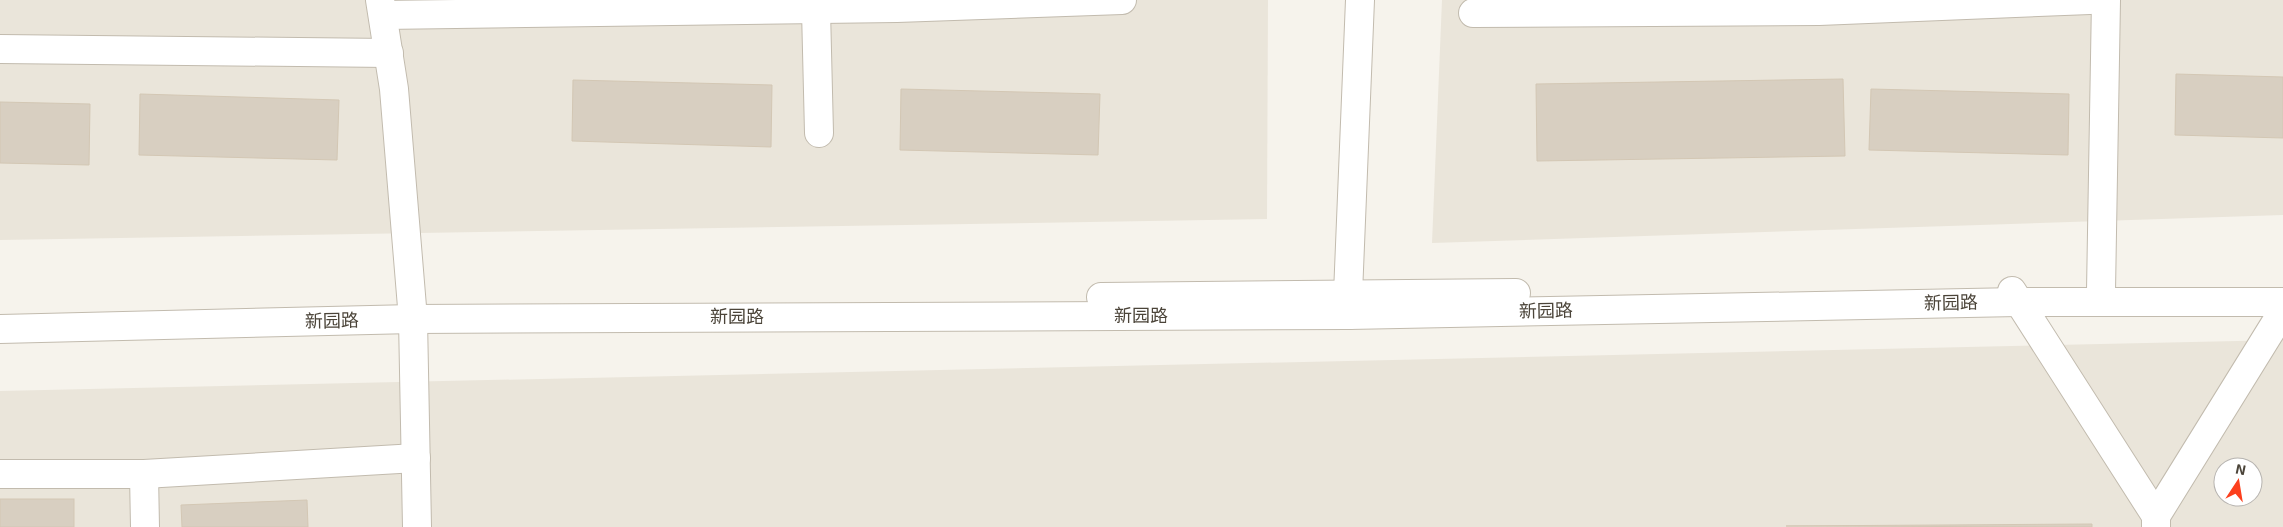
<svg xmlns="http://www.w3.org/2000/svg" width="2283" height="527" viewBox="0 0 2283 527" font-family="'Exo 2','Noto Sans SC',sans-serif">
	<rect width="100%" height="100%" fill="#f6f3ec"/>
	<g fill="#eae5da" fill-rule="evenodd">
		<path d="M0,0H1268L1267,219L0,240Z"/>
		<path d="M1442,0H2283V215L1432,243Z"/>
		<path d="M2283,340V527H0V391ZM2223,467H2253V497H2223Z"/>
	</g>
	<g fill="#d8cfc1" stroke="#d3c7b4">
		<path d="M2176,74L2283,77V138L2175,135Z"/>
		<path d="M1843,79L1845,156L1537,161L1536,84Z"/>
		<path d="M573,80L772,85L771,147L572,141Z"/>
		<path d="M901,89L1100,94L1098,155L900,150Z"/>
		<path d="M1871,89L2069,94L2068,155L1869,150Z"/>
		<path d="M140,94L339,100L337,160L139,155Z"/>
		<path d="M0,102L90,104L89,165L0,163Z"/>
		<rect x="0" y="499" width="74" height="28"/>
		<path d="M307,500L308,527H182L181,505Z"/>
		<path d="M2092,524V527L1786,526Z"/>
	</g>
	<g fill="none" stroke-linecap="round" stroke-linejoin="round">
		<g stroke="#c2bbae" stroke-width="30">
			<g id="minor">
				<path d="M380,0L394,89L413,319L417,527"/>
				<path d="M816,10L819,133"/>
				<path d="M1473,13L1819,11L2090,0"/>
				<path d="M383,15L897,8L1122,0"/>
				<path d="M0,49L389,53"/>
				<path d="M2012,291L2156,516"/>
				<path d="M2101,291L2106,0"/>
				<path d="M1349,315L1348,294L1360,0"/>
				<path d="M0,474H144L416,458"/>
				<path d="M144,474L145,527"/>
				<path d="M2156,527V516L2283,311"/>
			</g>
		</g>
		<g stroke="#c2bbae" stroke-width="30">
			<g id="tertiary">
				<path d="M1101,297L1516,293"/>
				<path d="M0,329L413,319L1349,315L2018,302H2283"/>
			</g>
		</g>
		<use href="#minor" stroke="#fff" stroke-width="28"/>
		<use href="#tertiary" stroke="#fff" stroke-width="28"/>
	</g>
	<g text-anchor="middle" stroke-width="4" stroke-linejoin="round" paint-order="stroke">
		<g font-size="18" fill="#4b4439" stroke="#fff">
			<text transform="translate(1951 303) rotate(-1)" y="6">新园路</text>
			<text transform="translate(1546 311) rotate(-1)" y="6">新园路</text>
			<text x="1141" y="322">新园路</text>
			<text x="737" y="323">新园路</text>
			<text transform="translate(332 321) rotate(-1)" y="6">新园路</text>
		</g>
	</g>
	<g transform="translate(2238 482) rotate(12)"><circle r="24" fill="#ffffff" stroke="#b7b4b0"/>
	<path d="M0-4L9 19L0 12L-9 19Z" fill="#fc3f1d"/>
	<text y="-8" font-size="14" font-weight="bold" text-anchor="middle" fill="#4b4439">N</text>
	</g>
</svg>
